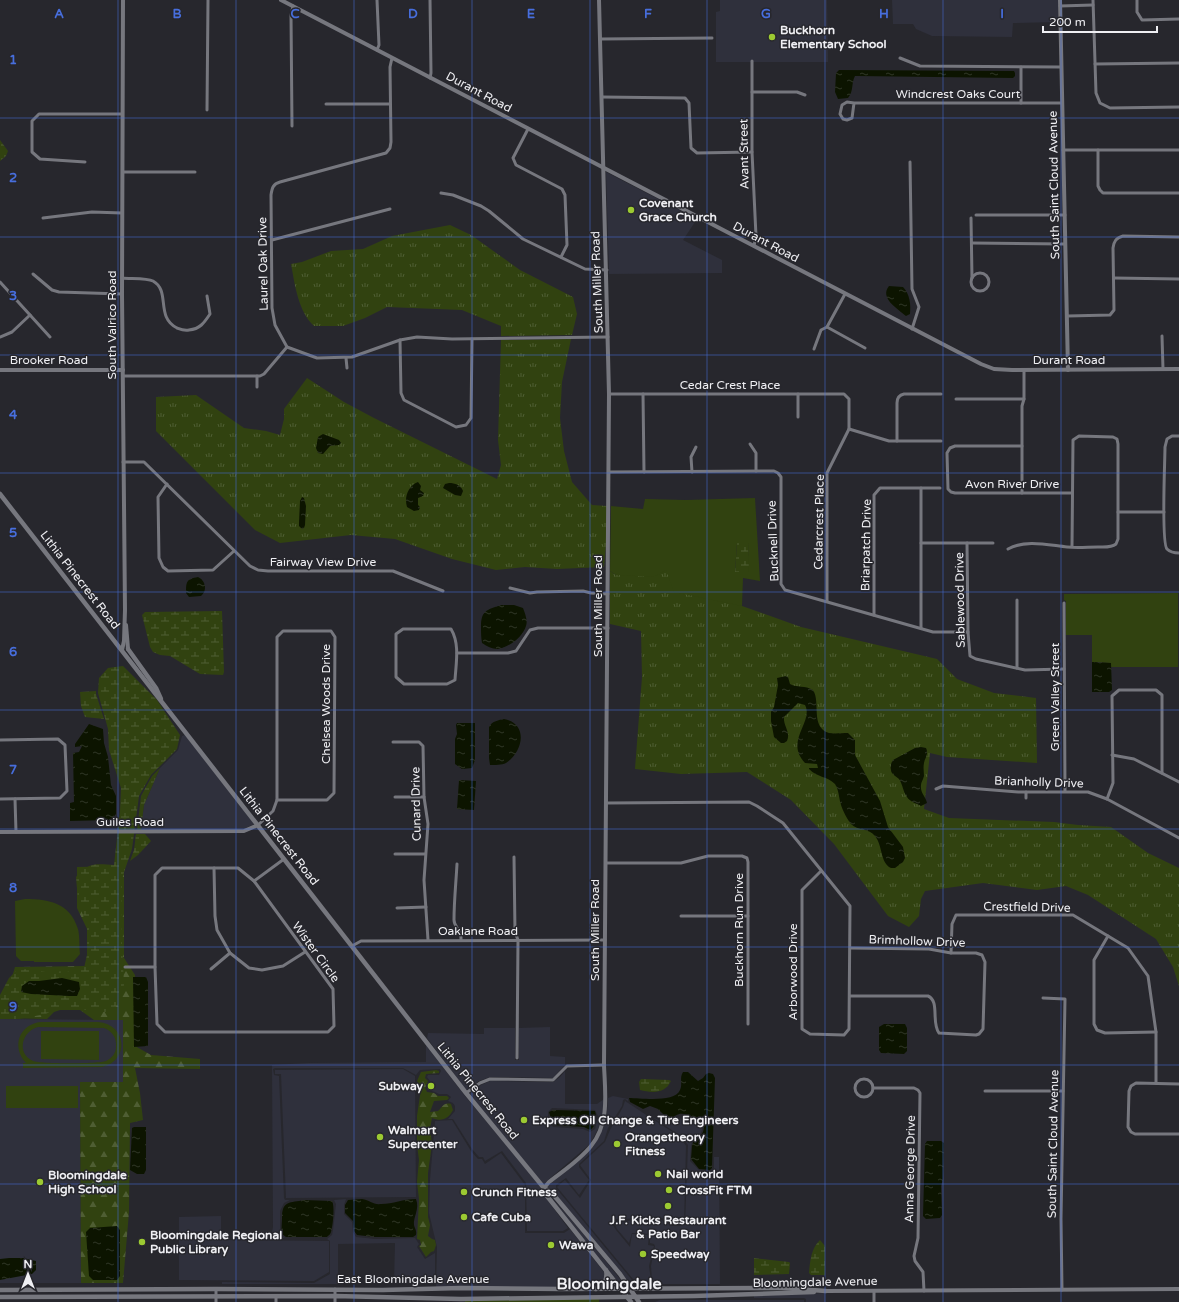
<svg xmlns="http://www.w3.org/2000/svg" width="1179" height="1302" viewBox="0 0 1179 1302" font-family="'Varela Round',sans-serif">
	<defs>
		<pattern id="grass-tufts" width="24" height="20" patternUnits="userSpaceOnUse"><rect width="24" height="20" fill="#314210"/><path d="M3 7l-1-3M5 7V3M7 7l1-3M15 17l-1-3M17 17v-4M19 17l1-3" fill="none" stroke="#4f5e33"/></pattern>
		<pattern id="forest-firs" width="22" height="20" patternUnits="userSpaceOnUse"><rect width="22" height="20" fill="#314210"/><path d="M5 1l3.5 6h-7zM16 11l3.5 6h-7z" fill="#4f5e33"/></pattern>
		<pattern id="wetland-marsh" width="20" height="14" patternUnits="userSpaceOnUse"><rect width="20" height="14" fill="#314210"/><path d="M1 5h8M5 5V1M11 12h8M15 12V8" fill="none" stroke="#4f5e33"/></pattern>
		<pattern id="water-ripples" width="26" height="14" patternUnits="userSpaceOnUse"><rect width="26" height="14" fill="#0c1400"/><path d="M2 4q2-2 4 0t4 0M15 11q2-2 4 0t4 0" fill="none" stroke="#303626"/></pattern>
	</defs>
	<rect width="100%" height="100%" fill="#27272d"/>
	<g fill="#2f303c" fill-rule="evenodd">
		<path d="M720,0H827L828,62H716V12L720,11Z"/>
		<path d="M892,0H1058V22L1013,23L1012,37L932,36L916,29L913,24H893Z"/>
		<path d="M606,172L697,219L683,240L722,260V273L609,274Z"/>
		<path d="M185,735L254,824L244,829L142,830L141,828L144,805L160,768L178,750L182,736Z"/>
		<path d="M0,1019L123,1020V1082H80L81,1283H0Z"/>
		<path d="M550,1027V1056L565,1057V1065L553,1078L490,1077L479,1081L466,1090L427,1038L428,1033L484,1034V1028H515V1060H519V1028Z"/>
		<path d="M426,1045L465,1096L542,1188L546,1198L568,1228L563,1231H527L526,1183L502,1151L485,1161L483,1157H479L472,1149L453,1119H448L455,1111V1106L453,1103L448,1101L451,1097L447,1094H439L435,1092L428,1090L427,1088L430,1081L427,1077L428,1075H439L441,1071L440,1069L420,1070L416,1075L403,1068H275L273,1069L274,1075L279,1076L284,1198L285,1200H290L284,1203L280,1211V1234L285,1238H271L273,1227L272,1065L308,1063L426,1062Z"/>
		<path d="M403,1069L415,1076L416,1197L286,1198L281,1074H275V1070Z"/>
		<path d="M565,1071V1104H597L604,1099L603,1111L600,1125L590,1144L548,1180L544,1185L469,1094L481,1085L490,1081L553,1082L560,1077ZM552,1108L595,1110L598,1116L595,1129L590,1132L583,1129L553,1127L547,1118L548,1116V1112Z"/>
		<path d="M613,1096L628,1099V1101L625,1099L623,1100L622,1106L608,1128L604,1141L579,1164V1167L589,1180L579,1195L566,1178L556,1185V1188L632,1280L651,1282L652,1280L651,1266L655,1246L654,1244L650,1243V1234L632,1233L629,1243L617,1229L614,1222L617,1221L661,1220L673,1226L685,1225L688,1145L681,1136L652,1117L669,1125L673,1119L678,1118L687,1119L690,1124L698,1123L702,1125V1130L700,1135L693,1139L691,1146L690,1161L699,1170L710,1172L714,1168V1157H719L720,1284H629L553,1191L547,1187L550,1184L593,1147L604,1126L607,1112L608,1098Z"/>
		<path d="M625,1101L680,1137L686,1146L684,1224H674L662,1218L616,1219L611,1222L616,1230L630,1247L632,1234L649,1235L648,1245L654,1246L649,1266L651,1280L633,1279L557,1187L565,1180L580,1198L591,1180L580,1165L605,1142L610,1130L623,1107Z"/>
		<path d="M452,1120L471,1151L478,1159H482L485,1164L501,1153L525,1185V1233H564L570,1229L604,1272L605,1278L598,1287H436L437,1247L429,1213L430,1180L435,1121Z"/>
		<path d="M548,1193L588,1239L624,1284H620L574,1228Z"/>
		<path d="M346,1199L344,1205V1214L352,1222L353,1232L356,1237L375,1239L415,1238L419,1244L417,1247L425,1259L435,1253V1282L394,1284L395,1243L338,1244V1284H222V1282L314,1283L330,1274V1241L327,1239L332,1235L333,1230L336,1204L334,1200Z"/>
		<path d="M221,1216V1240L329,1241V1272L314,1281L179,1280V1217Z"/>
		<path d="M825,1293V1302H806V1299L804,1298H754V1296Z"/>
		<path d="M660,1300H804V1302H655Z"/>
	</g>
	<g fill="url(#grass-tufts)">
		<path d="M450,225L471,235L520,270L573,297L577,314L572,335L501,336V326L462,310L387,307L365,318L343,326H314C298,311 295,285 291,264L302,262L331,251L363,249L392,236Z"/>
		<path d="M571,339L562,382L560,418L564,451L572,482L592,505L607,506L606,545L604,567L557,569L525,567L496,570L452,559L395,539L351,535L280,543L255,530L156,431V397L196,395L244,428L266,431L280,435L284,419V409L307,378L344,402L374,418L497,479L501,465L498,440L501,340Z"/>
		<path d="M666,570L742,606L801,627L937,659L957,679L994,693L1036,698L1037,763L947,757L930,753L924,809L949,818L1054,822L1078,825L1111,827L1148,853L1179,868V986L1173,967L1156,939L1088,895L1066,886L1037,890L983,883L925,891L921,899L919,916L909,927L888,916L834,844L791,800L747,772L681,774L635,769L642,677L641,631L610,624V571L616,575Z"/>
	</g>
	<g fill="url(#forest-firs)">
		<path d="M124,866V958L135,975V1046L151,1055L200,1059V1069L135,1068L140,1093L143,1120L130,1123L129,1212L123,1283H81L80,1082H123V1020H94L80,1010H60L54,1012L47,1019L0,1018L15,967L86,966L89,933L77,908V867Z"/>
		<path d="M436,1070L439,1071V1073L426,1074L425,1078L428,1081L425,1088L427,1092L434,1093L438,1096H447L449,1098L447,1100L434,1101L430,1112L438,1111C443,1107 443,1102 451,1104L453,1110C448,1119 442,1122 432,1118L430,1128L432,1144L428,1173V1217L430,1225L428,1236L432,1239L435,1240L436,1245L434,1251L431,1252L426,1257L419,1246L421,1245L420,1240L417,1239L419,1199L417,1182L419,1160L417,1145V1116L421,1089L417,1081L421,1072Z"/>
	</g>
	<g fill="url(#wetland-marsh)" fill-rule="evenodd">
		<path d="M0,140L8,151L6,156L0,161Z"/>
		<path d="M737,543H748L750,572H735Z"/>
		<path d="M222,611L224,672L223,675L200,674L170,656L160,655L153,652L150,647L142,615L145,612Z"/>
		<path d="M123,666L157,700L180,735L177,749L151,775L139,796L132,849L122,878L121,923L124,985L119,1002L112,1012H97L71,1007H58L46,1014L19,1019H0V995L9,978L16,971L26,969L52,973L67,972L84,968L87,955V927L78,901L76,877C88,862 96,864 114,865L120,811L121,788L109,750L108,729L98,693L99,678L108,668ZM62,978L77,996H69L31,994L29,981H39Z"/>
		<path d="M96,691V694L104,719L85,717L81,706L80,692Z"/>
		<path d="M160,768L144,805L141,828L142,830H137L141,796L152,776Z"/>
		<path d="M136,834H145L151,841L138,855L130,861L134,850Z"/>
		<path d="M641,1079L669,1080L671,1081C665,1094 652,1093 640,1090L639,1082Z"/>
		<path d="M820,1240L825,1246V1275H811L809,1273C810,1262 811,1248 820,1240Z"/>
		<path d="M754,1258L789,1262L790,1263L789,1274L754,1275Z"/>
	</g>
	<g fill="#314210" fill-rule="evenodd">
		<path d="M755,498L760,581L743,578L742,606L674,592L666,570L654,577L616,575L610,571L611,506L643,509L645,499L686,500ZM737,543H748L749,572H735Z"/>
		<path d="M1178,593V667H1111V663L1092,662V635H1066V601L1064,600V594Z"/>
		<path d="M25,899C49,899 70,903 78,929C80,937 79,946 80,954L73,962H34V961H21L16,956L15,901Z"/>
		<path d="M41,1022H98C127,1024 130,1061 102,1067L23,1068V1063H26C11,1047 19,1024 41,1022ZM38,1027L104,1028C112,1031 117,1038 116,1047C116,1053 112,1058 106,1061C99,1064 40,1064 33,1061C16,1053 22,1031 38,1027Z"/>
		<path d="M41,1031H99V1060L41,1059Z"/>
		<rect x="6" y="1086" width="72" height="22"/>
		<path d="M465,1298L599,1299V1302H465Z"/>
	</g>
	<g fill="url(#water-ripples)">
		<path d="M839,70L1014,71L1015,73V76L1013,78L855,76C851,83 854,91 848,98L838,99L835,92L836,73Z"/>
		<path d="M889,286L903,287C910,294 911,305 910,314L906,316C898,309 879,298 889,286Z"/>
		<path d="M323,434L339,440L341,443L339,445L330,446L323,454L318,453L316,448L318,437Z"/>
		<path d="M418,482L421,486L420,490L424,493L423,496L418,498V505L420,507L419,510L414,511L407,507C404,497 408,486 418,482Z"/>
		<path d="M449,483C455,483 461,485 463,491L461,496L455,495L443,488L445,484Z"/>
		<path d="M302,497L304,498L306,506L305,525L304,528L302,529L299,526V523L300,501Z"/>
		<path d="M198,577C205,580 208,590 201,596L189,597L186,593C186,582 186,579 198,577Z"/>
		<path d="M501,605H514L523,608C525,613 528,621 526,626C523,637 508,648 497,649C493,649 486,646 482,643C481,638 481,632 481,627C481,611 486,610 501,605Z"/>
		<path d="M1092,662L1111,663L1112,690L1109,692H1092Z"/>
		<path d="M786,676L788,677L790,684C797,688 805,685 813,690C821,702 810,727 829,733C835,734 842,733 848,733L855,740V755L880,801L888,827L903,847L905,858L903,862L895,868H891C880,863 883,846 875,836C869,828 858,831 851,824C848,821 842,809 841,805C839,799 839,790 835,784C827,776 818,778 809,769V768H818L817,764L805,763C784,741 814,722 805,705L798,703L784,717C783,726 791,732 787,741L784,743H781L774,737L771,721V712L774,707L778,685L777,678Z"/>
		<path d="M504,719C529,724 523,752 506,763C502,765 495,765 490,765L489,758V727C492,721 499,720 504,719Z"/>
		<path d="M457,723H475V760L472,768L462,769L455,764V739L457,734L456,725Z"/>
		<path d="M89,724L103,729L104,743L108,757L111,785L116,796V814L111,820L70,821V803L74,802L73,753L79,752L82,746L75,747V744Z"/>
		<path d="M921,747L926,748C929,755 925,757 924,763C923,768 924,772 924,776C923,780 921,782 921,785C920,793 926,797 927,803L921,806C916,803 910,802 907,797C903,792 903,785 899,779C896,776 891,774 891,770C890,766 891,763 893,760L915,748Z"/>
		<path d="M459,780L476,781L474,810L457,809Z"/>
		<path d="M133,977H146L148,982V1046L134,1047Z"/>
		<path d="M62,978L79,982L80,989L77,996H69L31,994L21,992L22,986L29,981H39Z"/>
		<path d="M884,1024H905L907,1028V1051L904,1054L881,1053L879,1050V1027Z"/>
		<path d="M683,1072H688L698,1081L703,1078L706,1074L709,1073L713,1074L715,1078L712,1168L710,1170L699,1169L691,1159L692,1146L694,1139C702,1136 704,1133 704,1124L698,1121H689L687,1115C680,1112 676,1115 669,1120L658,1109L650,1106L643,1109L630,1102L629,1098C641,1098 675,1103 680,1090C683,1084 679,1078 683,1072Z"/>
		<path d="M553,1110L595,1111C597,1117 596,1127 590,1130L584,1127L553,1125L549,1112Z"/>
		<path d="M134,1127H146V1170L144,1174H137L130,1170L132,1128Z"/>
		<path d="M927,1141H941L944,1143L943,1179L941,1186L942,1215L940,1218L926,1219L923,1216L925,1144Z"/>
		<path d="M362,1199C370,1200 373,1205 381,1204C393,1204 403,1199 416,1199C420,1209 413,1217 414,1225C415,1229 417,1231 416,1235L413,1237H375L357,1235L354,1231L353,1221L345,1213V1205L348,1200Z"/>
		<path d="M304,1200L332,1201C335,1206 333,1226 331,1232C330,1235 329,1235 327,1237H286L282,1234C281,1228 282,1223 282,1218C282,1200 290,1203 304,1200Z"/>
		<path d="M117,1226L120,1230V1276L117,1280H93L89,1276L86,1232L90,1228Z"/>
		<path d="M9,1258H23L36,1261V1270L32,1274L0,1280V1259Z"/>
	</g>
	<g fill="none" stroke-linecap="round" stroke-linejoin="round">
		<g stroke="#76777e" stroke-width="3">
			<path d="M430,0L431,73L430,78"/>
			<path d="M1093,0L1096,93L1100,103L1110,108L1179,107"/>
			<path d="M1137,0V12L1142,20L1179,19"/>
			<path d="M1060,6L1093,5"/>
			<path d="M600,39L712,38"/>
			<path d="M377,50L379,45L377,0"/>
			<path d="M392,58L390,67L391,142L390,148L386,153L280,182C273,184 272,188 271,195L272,308L275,325L287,347L317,358L352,357L400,340L417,337L452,339L608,337"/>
			<path d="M900,58L920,66L1061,67"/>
			<path d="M752,61V152L756,236L754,246"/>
			<path d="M1095,64L1179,63"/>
			<path d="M1021,67V103"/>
			<path d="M752,92H797L805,95"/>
			<path d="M602,97L685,98L689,103L691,148L697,153L752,152"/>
			<path d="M854,103L847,102L842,105L840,114L843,119L847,120L852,118L854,103H1062"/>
			<path d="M326,104H390"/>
			<path d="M207,110L208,0"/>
			<path d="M292,126L291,15L293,6"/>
			<path d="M528,129L513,158L516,165L562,189L565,195L567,245L561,257"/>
			<path d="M1063,150H1179"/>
			<path d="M1098,150V186L1100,190L1103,193H1179"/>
			<path d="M85,162L40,159L32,152V121L39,114H122"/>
			<path d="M910,162L912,289L919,307L912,329"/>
			<path d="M123,172H195"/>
			<path d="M441,193L453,195L481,206L489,211L523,239L585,269L607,270"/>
			<path d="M976,215H1065"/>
			<path d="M43,218L92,212L122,213"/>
			<path d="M971,218L972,278"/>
			<path d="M272,240L390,209"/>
			<path d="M972,243L1065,244"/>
			<circle cx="980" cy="282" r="9"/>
			<path d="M33,274L52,290L59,292L122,294"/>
			<path d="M122,278C129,279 147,278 153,281C171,291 155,317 177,328C182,330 184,331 189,330C200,329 204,323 210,314L207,296"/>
			<path d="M1114,278L1179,279"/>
			<path d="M0,282L50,337"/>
			<path d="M1068,316L1110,315L1114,310L1113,248C1114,241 1116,238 1123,236L1179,237"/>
			<path d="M827,327L865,348"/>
			<path d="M1162,336L1163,369"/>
			<path d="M0,337L12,332L30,315"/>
			<path d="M400,340L401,393L404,400L456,427L466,425L471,418L472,339"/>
			<path d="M814,349L821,330L827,327L845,294"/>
			<path d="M346,358L347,368"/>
			<path d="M123,376H260L264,374L287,347"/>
			<path d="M257,387V376"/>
			<path d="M609,394H844L849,399V429L827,473V601"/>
			<path d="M643,394L644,472"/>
			<path d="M798,394V417"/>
			<path d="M956,399H1024"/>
			<path d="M849,429L889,441H941"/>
			<path d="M1179,436H1172L1167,439L1165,447C1165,461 1161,543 1167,549C1171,553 1175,553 1179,553"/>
			<path d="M897,441V403C897,398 899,395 904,394H941"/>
			<path d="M750,444L756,453V471"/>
			<path d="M1022,446H955L950,448L947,453L948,489L951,492L955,493H1072"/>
			<path d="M123,462H144L250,566L258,570L268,571H393L443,591"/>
			<path d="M609,472L774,471L778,473L781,477V584L785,590L933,632H968"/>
			<path d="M692,472L691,457L696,447"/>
			<path d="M167,484L158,497L159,558L163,567L168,571L213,570L234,551"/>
			<path d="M921,488V628"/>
			<path d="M1022,493V406L1024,399V370"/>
			<path d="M1118,512H1164"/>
			<path d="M921,543H993"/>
			<path d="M967,543L968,632L970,656L976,659L1025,670L1064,669"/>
			<path d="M1008,549C1026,539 1048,545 1067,547C1077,548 1088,547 1098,547C1104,547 1111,548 1116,544L1118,539V444L1117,439L1113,437L1079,436L1073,440L1072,547"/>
			<path d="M510,588L530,593L537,592L583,591L591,593L608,594"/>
			<path d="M1017,600V668"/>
			<path d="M1064,603L1065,791"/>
			<path d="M874,615V495L880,488H940"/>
			<path d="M403,629H451C460,644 456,663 455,680L447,684H404L396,677V634Z"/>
			<path d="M283,631H331L335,637L334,793L327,800H277V637Z"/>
			<path d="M457,653H508L516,651L530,630L538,628H608"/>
			<path d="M0,740L58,739L65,745L67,791L60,798L0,799"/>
			<path d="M393,742H419L423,746L424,797L428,824L424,880L428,940"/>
			<path d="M1112,755L1134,759L1179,782"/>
			<path d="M936,789L943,786L1018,792H1088L1107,799L1179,838"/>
			<path d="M1026,792V798"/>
			<path d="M395,797H424"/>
			<path d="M15,799L16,832"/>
			<path d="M1107,799L1113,783L1112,696L1119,690H1156L1162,695V773"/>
			<path d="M607,803L749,802L757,806L783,823L850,906L849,1029L844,1035L810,1034L802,1029V890L821,871"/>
			<path d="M258,825L273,811L277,800"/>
			<path d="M395,854H425"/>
			<path d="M514,857L515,932L518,940L517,1058"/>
			<path d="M606,863H681L708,856H742L747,858L748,862V1024"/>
			<path d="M457,864C456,883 454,901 454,920C454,928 462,929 461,940"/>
			<path d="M162,868H238L254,881L333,989L334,1026L328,1032H165L157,1024L155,967V875Z"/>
			<path d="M214,868L215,916L217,930L230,953L249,968L262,970L283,966L305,952"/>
			<path d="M254,881L284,859"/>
			<path d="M397,908L426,907"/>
			<path d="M681,916H748"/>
			<path d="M1108,936L1094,960V1024L1097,1030L1105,1033L1156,1032"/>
			<path d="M352,946L361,941L605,940"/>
			<path d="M951,953L952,924L956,915H1073L1128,948L1148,976L1156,1032V1083"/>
			<path d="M125,967H155"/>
			<path d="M211,969L230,953"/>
			<path d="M850,996H928C940,1001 931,1023 939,1033L976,1035L979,1034L983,1029L985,962L982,955L976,953H951L929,949L851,948"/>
			<path d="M1043,998L1065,999L1061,1219L1062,1290"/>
			<circle cx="864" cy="1088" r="9"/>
			<path d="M1179,1084L1136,1083L1131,1086L1129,1091L1128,1127L1131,1132L1135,1134H1179"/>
			<path d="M873,1088H914L918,1090L920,1093L918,1238L914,1256L915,1261L923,1272L924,1291"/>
			<path d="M985,1091H1063"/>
			<path d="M466,1093L480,1083L490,1079L553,1080L567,1066L604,1065"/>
			<path d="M216,1289V1302"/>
			<path d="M276,1297V1302"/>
			<path d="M335,1302V1289"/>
			<path d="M874,1302V1291"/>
		</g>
		<g stroke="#76777e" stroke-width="4">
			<path d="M281,0L981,364L994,369L1012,370L1179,369"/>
			<path d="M1060,0L1068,370"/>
			<path d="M0,370H123"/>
			<path d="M126,625L128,649"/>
			<path d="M122,650L124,641L125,610L122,294L123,0"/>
			<path d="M0,832L244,831L258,825"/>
			<path d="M544,1188L549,1182C563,1171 580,1160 591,1146C610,1123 605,1092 604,1065L609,394L599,0"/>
			<path d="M826,1291L1179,1289"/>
		</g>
		<g stroke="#76777e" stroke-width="4.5">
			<path d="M0,494L466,1093L544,1188L552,1193L620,1274L639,1302"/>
			<path d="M128,649L156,688L161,699"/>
			<path d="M544,1188L547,1196L631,1302"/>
			<path d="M596,1289C604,1284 608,1280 606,1270"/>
			<path d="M0,1290L216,1289L383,1290L461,1288L562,1289L782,1288L826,1291"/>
			<path d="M0,1297L335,1296L461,1299L694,1296L814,1292"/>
		</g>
	</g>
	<path fill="none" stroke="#476edd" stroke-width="1" stroke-opacity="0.55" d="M118,0V1302M236,0V1302M354,0V1302M472,0V1302M590,0V1302M707,0V1302M825,0V1302M943,0V1302M1061,0V1302M0,118H1179M0,237H1179M0,355H1179M0,473H1179M0,592H1179M0,710H1179M0,829H1179M0,947H1179M0,1065H1179M0,1184H1179"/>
	<g fill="#9cca32" stroke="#27272d" stroke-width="1.5">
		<circle cx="772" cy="37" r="4"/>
		<circle cx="631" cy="210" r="4"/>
		<circle cx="431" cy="1086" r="4"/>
		<circle cx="524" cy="1120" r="4"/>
		<circle cx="380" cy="1137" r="4"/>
		<circle cx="617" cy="1144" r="4"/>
		<circle cx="658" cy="1174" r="4"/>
		<circle cx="40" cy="1182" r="4"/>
		<circle cx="669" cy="1190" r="4"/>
		<circle cx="464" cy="1192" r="4"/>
		<circle cx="668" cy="1206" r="4"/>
		<circle cx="464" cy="1217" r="4"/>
		<circle cx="142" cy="1242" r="4"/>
		<circle cx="551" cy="1245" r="4"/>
		<circle cx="643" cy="1254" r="4"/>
	</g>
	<g text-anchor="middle" stroke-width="3" stroke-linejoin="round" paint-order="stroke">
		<g font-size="12" font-weight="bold" fill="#efeff3" stroke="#27272d" text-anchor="start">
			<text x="780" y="34">Buckhorn<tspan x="780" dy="14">Elementary School</tspan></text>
			<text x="639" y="207">Covenant<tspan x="639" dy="14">Grace Church</tspan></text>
			<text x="423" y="1090" text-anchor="end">Subway</text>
			<text x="532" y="1124">Express Oil Change &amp; Tire Engineers</text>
			<text x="388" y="1134">Walmart<tspan x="388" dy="14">Supercenter</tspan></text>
			<text x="625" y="1141">Orangetheory<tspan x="625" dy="14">Fitness</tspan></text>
			<text x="666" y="1178">Nail world</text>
			<text x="48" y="1179">Bloomingdale<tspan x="48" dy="14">High School</tspan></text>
			<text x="677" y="1194">CrossFit FTM</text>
			<text x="472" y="1196">Crunch Fitness</text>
			<text x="472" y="1221">Cafe Cuba</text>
			<text x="668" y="1224" text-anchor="middle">J.F. Kicks Restaurant<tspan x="668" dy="14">&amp; Patio Bar</tspan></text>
			<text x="150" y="1239">Bloomingdale Regional<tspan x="150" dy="14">Public Library</tspan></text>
			<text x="559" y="1249">Wawa</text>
			<text x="651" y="1258">Speedway</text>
		</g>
		<g font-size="12" fill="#efeff3" stroke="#27272d">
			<text transform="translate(479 92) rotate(28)" y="4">Durant Road</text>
			<text x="958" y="98">Windcrest Oaks Court</text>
			<text transform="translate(744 154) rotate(-91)" y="4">Avant Street</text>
			<text transform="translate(1054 185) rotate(-91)" y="4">South Saint Cloud Avenue</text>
			<text transform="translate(766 242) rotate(28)" y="4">Durant Road</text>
			<text transform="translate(263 264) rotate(-91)" y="4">Laurel Oak Drive</text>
			<text transform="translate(597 282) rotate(-92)" y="4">South Miller Road</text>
			<text transform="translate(112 325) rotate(-90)" y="4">South Valrico Road</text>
			<text x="49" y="364">Brooker Road</text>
			<text x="1069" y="364">Durant Road</text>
			<text x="730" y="389">Cedar Crest Place</text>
			<text x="1012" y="488">Avon River Drive</text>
			<text transform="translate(819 522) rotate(-89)" y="4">Cedarcrest Place</text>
			<text transform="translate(773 541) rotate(-92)" y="4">Bucknell Drive</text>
			<text transform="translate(866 545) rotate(-89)" y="4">Briarpatch Drive</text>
			<text x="323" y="566">Fairway View Drive</text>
			<text transform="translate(80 580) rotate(52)" y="4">Lithia Pinecrest Road</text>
			<text transform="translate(960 600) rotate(-91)" y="4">Sablewood Drive</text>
			<text transform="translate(598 606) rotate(-90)" y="4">South Miller Road</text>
			<text transform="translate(1055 697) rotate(-90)" y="4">Green Valley Street</text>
			<text transform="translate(326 704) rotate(-90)" y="4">Chelsea Woods Drive</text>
			<text transform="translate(1039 782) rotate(2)" y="4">Brianholly Drive</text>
			<text transform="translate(416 804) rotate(-91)" y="4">Cunard Drive</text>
			<text x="130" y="826">Guiles Road</text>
			<text transform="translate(279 836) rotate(52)" y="4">Lithia Pinecrest Road</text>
			<text transform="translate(1027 907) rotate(1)" y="4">Crestfield Drive</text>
			<text transform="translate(595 930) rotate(-90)" y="4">South Miller Road</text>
			<text transform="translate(739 930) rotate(-90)" y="4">Buckhorn Run Drive</text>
			<text x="478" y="935">Oaklane Road</text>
			<text transform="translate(917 941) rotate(2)" y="4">Brimhollow Drive</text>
			<text transform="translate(316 952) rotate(54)" y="4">Wister Circle</text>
			<text transform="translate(793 972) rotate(-90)" y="4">Arborwood Drive</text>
			<text transform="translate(478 1091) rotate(51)" y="4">Lithia Pinecrest Road</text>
			<text transform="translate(1053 1144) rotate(-89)" y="4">South Saint Cloud Avenue</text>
			<text transform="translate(910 1169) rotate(-89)" y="4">Anna George Drive</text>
			<text x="413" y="1283">East Bloomingdale Avenue</text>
			<text transform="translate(815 1282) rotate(-1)" y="4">Bloomingdale Avenue</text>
		</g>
		<g font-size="16" font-weight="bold" fill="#efeff3" stroke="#27272d">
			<text x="609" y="1289">Bloomingdale</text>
		</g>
	</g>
	<g font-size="13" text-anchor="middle" font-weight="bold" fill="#476edd" stroke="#27272d" stroke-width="3" stroke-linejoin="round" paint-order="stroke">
		<text x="59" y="18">A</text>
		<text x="177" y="18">B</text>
		<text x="295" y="18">C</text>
		<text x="413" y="18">D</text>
		<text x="531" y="18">E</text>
		<text x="648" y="18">F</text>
		<text x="766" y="18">G</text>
		<text x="884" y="18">H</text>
		<text x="1002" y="18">I</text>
		<text x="13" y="64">1</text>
		<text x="13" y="182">2</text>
		<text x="13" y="300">3</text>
		<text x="13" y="419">4</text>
		<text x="13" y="537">5</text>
		<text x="13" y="656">6</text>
		<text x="13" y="774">7</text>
		<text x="13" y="892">8</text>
		<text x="13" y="1011">9</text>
	</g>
	<g transform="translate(28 1274)" stroke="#27272d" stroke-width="3" paint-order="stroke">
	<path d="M0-3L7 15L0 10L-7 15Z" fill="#efeff3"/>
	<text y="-6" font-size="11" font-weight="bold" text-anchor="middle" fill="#efeff3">N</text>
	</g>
	<path d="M1043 26v6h114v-6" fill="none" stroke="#efeff3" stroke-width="2"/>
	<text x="1049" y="26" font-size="12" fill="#efeff3" stroke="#27272d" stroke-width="3" paint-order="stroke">200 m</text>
</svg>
